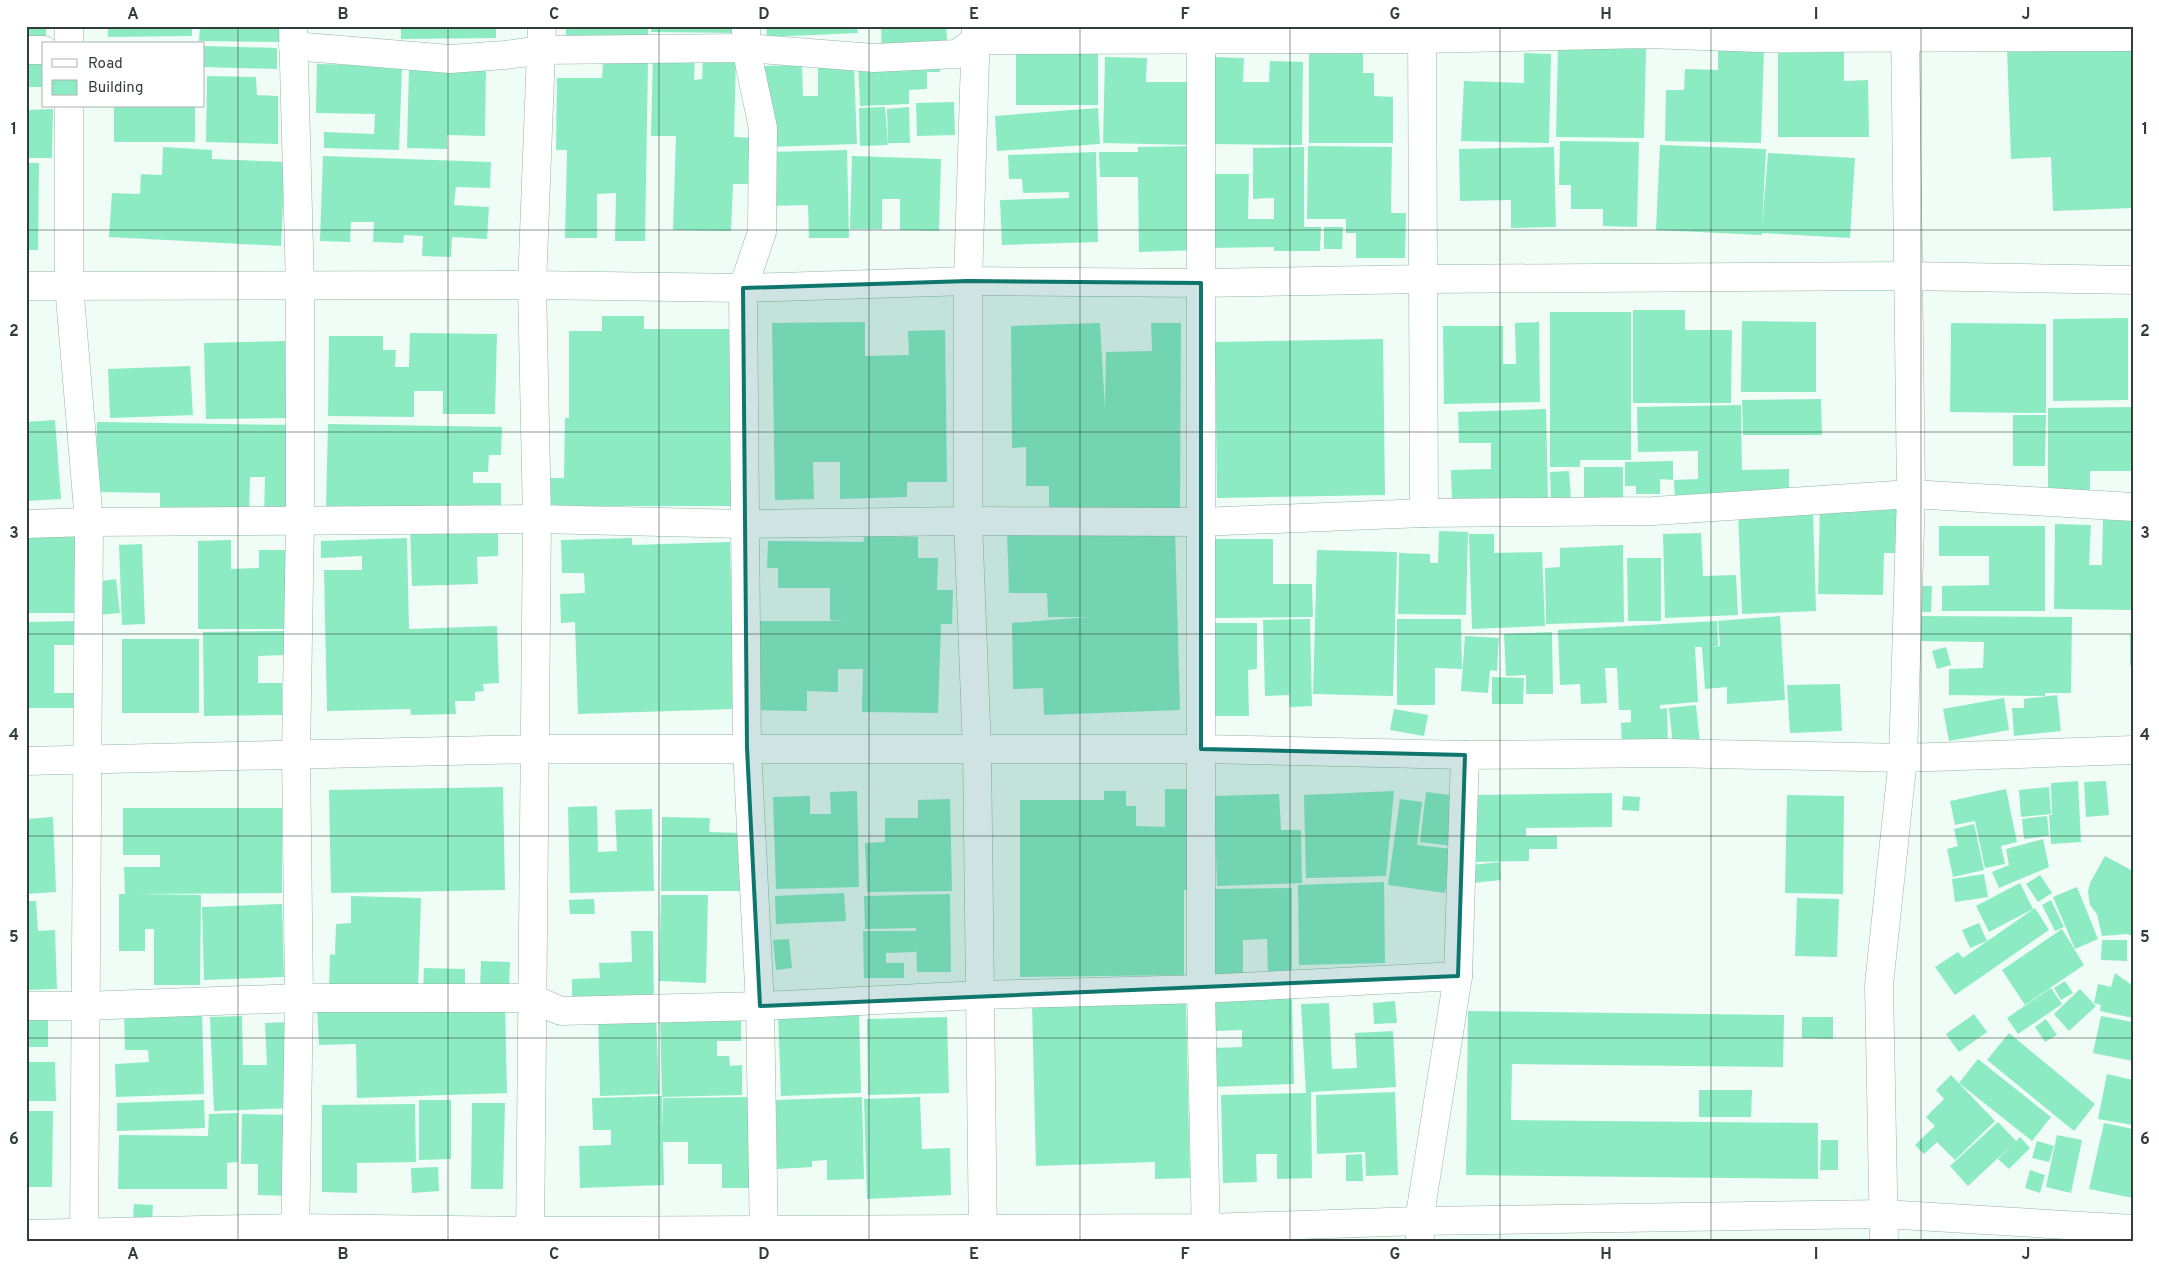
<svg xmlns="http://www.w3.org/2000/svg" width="2159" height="1267" viewBox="0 0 2159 1267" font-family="Overpass,sans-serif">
	<rect width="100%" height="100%" fill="#effdf6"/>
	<g fill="#8debc4">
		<rect x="26" y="26" width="20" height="11"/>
		<path d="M108,26H192V36L108,37Z"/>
		<path d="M200,26H281V42L199,41Z"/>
		<path d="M401,26H496V38L401,39Z"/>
		<path d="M566,26H648V36L566,38Z"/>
		<path d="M651,26H738V33L651,32Z"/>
		<path d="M766,26H857L858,33L767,37Z"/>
		<path d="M881,26H946L948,51L882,54Z"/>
		<path d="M2133,45V208L2053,211L2051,157L2011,159L2007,49Z"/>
		<path d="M204,46L277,48V69L204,67Z"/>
		<path d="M1309,46H1363V73H1374V96L1393,97V143H1309Z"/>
		<path d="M1558,47L1646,49L1644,138L1556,137Z"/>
		<path d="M1098,48V105H1016V49Z"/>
		<path d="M1718,48L1764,49L1761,143L1665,141L1666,90H1684L1685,69L1718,70Z"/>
		<path d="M1844,52V81L1868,80L1869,137H1778V53Z"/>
		<path d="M1524,53L1551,54L1549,143L1461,141L1464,81L1524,83Z"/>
		<path d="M653,54L695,56L694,80L702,79L703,56L736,57L734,137L759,138L757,184H733L731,231L673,230L676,136H651Z"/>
		<path d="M1105,57L1147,58L1146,82H1192V145L1103,143Z"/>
		<path d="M1212,57L1244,58L1243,82H1269L1270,61L1303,62L1302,145L1211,144Z"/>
		<path d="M939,58L940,72H927V89L909,90V104L860,106L858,61Z"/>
		<path d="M603,62L648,63L645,241H615L616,193L597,194V238H565L567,150H556L557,78H602Z"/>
		<rect x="26" y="63" width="16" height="24"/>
		<path d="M317,64L402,66L399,150L324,148V132L374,134L375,114L316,113Z"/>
		<path d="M802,65L803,96H818V67L854,66L857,144L767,147L765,66Z"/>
		<path d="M409,66H486L485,136L447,135V149L407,148Z"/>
		<path d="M207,76L256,77L257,95L278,96V144L206,142Z"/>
		<path d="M954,102L955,135L917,136L916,103Z"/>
		<rect x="114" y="106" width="81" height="36"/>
		<path d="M885,107L888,145L860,146L859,108Z"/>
		<path d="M909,107L910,143H888L887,109Z"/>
		<path d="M1098,108L1100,144L997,151L995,116Z"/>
		<path d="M53,109L52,158H26V110Z"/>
		<path d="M1560,141L1639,142L1637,227L1603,226V209H1571V185H1559Z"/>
		<path d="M1660,145L1766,149L1762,228L1768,153L1855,158L1850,238L1762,233V235L1656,230Z"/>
		<path d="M1198,146L1199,250L1139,252L1138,177H1100L1099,152H1138V147Z"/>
		<path d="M1308,146L1392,147L1391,213H1406L1405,258H1356V233H1346V219H1307Z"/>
		<path d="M163,147L212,150V159L285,162L281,246L109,237L112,193L140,194L141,174L162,175Z"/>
		<path d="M1304,147V227H1321L1320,251H1274V247L1207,248V174H1249L1248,219H1274V198L1253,199V148Z"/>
		<path d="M1554,147L1556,227L1511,228V200L1460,201L1459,149Z"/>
		<path d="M847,150L849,238H809L808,205L769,206L768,152Z"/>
		<path d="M1096,152L1098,242L1002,245L1000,200L1069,198V192L1023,193L1022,179H1009L1008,155Z"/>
		<path d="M323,156L491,162L490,188L456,187L454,205L489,207L487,239L452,237L451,257L422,256L423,236L404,235L403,243L373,242L374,222H351L350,242L320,241Z"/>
		<path d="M852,156L941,159L939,231L900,230V199H882V229H850Z"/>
		<path d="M26,163H39L38,250H26Z"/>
		<path d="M1324,227H1343L1342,249H1324Z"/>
		<path d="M1633,310H1685V330H1732L1731,403H1633Z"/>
		<path d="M1550,312H1631V460H1580V467H1550Z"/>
		<path d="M602,316H644V329H737L736,506H545V478H564L565,418H569V331H602Z"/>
		<path d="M2128,318V400L2053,401V319Z"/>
		<path d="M1742,321L1816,322V392H1741Z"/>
		<path d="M865,322V356L909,355L908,331L945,330L947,482H907V497L840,499V462H813L814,499L775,500L772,323Z"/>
		<path d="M1539,322L1540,402L1444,404L1443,326H1503V364H1516L1515,323Z"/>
		<path d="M1100,323L1105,409L1106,352L1152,351L1151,323H1181L1180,508L1049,509V486H1026V447L1012,448L1011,326Z"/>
		<path d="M1951,323L2046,324V413L1950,412Z"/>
		<path d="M410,333L497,334L495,414H443V391H414V417L328,416L329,336H383V350H396L395,367H409Z"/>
		<path d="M1383,339L1385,495L1217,498L1215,342Z"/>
		<path d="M285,341L286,418L206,419L204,343Z"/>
		<path d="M190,366L193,415L110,418L108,369Z"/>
		<path d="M1821,399L1822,435H1743L1742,400Z"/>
		<path d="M1741,405L1742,470L1789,469V499L1675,501L1674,480L1698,479V451L1638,452L1637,407Z"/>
		<path d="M2133,407V471H2090V493H2048V408Z"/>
		<path d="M1546,409L1548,500L1452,502L1451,470L1491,469V443H1459L1458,412Z"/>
		<path d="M2013,415H2046L2045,466H2013Z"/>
		<path d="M55,420L61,499L26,501V422Z"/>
		<path d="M97,422L295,425L294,516L264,515L265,477H250L249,515L160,513V493L96,492Z"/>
		<path d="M328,424L502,427L501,455H489L488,472H473V483H501V509L326,506Z"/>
		<path d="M1673,461V480L1660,479V494H1636V486H1625V462Z"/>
		<path d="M1584,467H1623V498L1584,499Z"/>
		<path d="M1569,471L1571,499L1551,500L1550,472Z"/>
		<path d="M1820,503L1900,504V553H1884L1883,595L1818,594Z"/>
		<path d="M1813,509L1816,611L1742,614L1738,512Z"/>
		<path d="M2103,518L2133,519V610L2054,609L2055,524L2091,525L2089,565H2102Z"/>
		<path d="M498,525V556L477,557L478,584L412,586L410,527Z"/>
		<path d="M1939,526H2045V611H1942V586L1989,585V556H1939Z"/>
		<path d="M1007,531H1175L1180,710L1044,715L1043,688L1013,689L1012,623L1088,617H1048L1047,593H1009Z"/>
		<path d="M1439,531L1468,532L1466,615L1398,614L1399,553L1430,554V563H1438Z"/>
		<path d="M26,533H78L77,613H26Z"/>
		<path d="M1701,533L1703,576L1736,575L1738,615L1665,618L1663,534Z"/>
		<path d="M1469,534H1494V553L1542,552L1545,626L1472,629Z"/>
		<path d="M865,536L918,537V558H938L937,590H953L952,624H941L938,713L862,712L863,669H838V692L807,691V711L750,710L751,621H845L830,620V588H778V568H767L768,541L863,542Z"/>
		<path d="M407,538L409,629L497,626L499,683L483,684L484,691L475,692V701H455L456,714L411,715L410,709L327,711L324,570H362V556L321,558V541Z"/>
		<path d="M632,538V545L730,542L734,709L578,714L575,622L561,623L560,594L585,593L584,573H562L561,540Z"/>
		<path d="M1215,539H1273V584H1312L1313,617L1215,618Z"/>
		<path d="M231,540V569L259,568V550H287V629H198V541Z"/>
		<path d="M142,544L145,624L122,625L119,545Z"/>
		<path d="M1623,545L1624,622L1546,624L1545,568L1560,567V548Z"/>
		<path d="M1317,550L1397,552L1393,696L1313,694Z"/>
		<path d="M1627,558H1661V621H1628Z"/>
		<path d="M116,579L120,613L99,615L95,582Z"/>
		<path d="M1911,586H1932L1931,612H1910Z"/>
		<path d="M1780,616L1785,700L1727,704V687L1705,689L1702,647H1695L1698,702L1660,705V709L1667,708L1668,744L1622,747L1621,723L1631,722V710H1619L1617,668H1605L1607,703L1581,704L1580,684L1560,685L1558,630L1717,621L1718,646L1712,647L1720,646L1718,621Z"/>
		<path d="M1917,616L2072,617L2071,693H2045V696L1949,695V669L1983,668L1984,642L1917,641Z"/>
		<path d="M1310,619L1312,706L1290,707L1289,695L1265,696L1263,620Z"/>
		<path d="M1397,619H1461L1462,669L1435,668V705H1397Z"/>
		<path d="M79,621L80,645H54V693H77V708H26V622Z"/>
		<path d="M1214,623H1257V669L1248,670L1249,716H1215Z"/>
		<path d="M284,631V655L258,656V683H282V715L204,716L203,632Z"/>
		<path d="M1552,632L1553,694H1526V675L1506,676L1504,634Z"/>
		<rect x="2130" y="634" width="3" height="31"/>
		<path d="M1465,636L1499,638L1497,671L1490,670L1488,693L1461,691Z"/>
		<rect x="122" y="639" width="77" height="74"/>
		<path d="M1946,647L1951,665L1937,669L1932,651Z"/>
		<path d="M1492,677L1524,678L1523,704H1492Z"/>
		<path d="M1840,684L1842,731L1790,733L1787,685Z"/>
		<path d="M2057,695L2061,731L2014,736L2012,708H2024V699Z"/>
		<path d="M2004,698L2009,730L1949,741L1943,709Z"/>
		<path d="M1696,705L1700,743L1673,746L1669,708Z"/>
		<path d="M1394,709L1428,715L1424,736L1390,730Z"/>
		<path d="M2078,781L2081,842L2051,844L2049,815H2052L2051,783Z"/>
		<path d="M2106,781L2109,815L2086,817L2084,782Z"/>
		<path d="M503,787L505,890L331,893L329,790Z"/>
		<path d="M2049,787L2051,814L2021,817L2019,790Z"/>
		<path d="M1165,789H1192V890H1184V975L1020,977V800H1104V791H1126V806H1136V826L1165,827Z"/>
		<path d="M2006,789L2017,842L2001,846L2005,864L1985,868L1975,821L1955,825L1950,801Z"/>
		<path d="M857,791L859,887L776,889L773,797L810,796V814H831L830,792Z"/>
		<path d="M1394,791L1386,876L1306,878L1304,795Z"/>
		<path d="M1426,792L1458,796L1452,846L1420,842Z"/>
		<path d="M1612,793V827L1526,828V836H1557V849H1529V861L1472,862V795Z"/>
		<path d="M1279,794L1281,830H1301L1302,883L1217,886L1214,796Z"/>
		<path d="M1787,795L1844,796L1843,894L1785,893Z"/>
		<path d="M1623,796L1640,797L1639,811L1622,810Z"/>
		<path d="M950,799L952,891L867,892L865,843L885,842V818H918V800Z"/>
		<path d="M1400,799L1422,802L1417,845L1451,849L1445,893L1388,885Z"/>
		<path d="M597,806L598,852L617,851L615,810L652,809L654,891L570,893L568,807Z"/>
		<path d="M123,808H282V893L137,894L201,895L200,985H154V929H145V951H119V894H125L124,867H160V855H123Z"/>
		<path d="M2047,816L2049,836L2024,839L2022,819Z"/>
		<path d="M53,817L56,892L26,894V819Z"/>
		<path d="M662,817L710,818L709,832L743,833L741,891H661Z"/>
		<path d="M1974,824L1984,870L1953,877L1947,849L1958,846L1954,829Z"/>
		<path d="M2043,839L2049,867L1999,888L1992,872L2009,865L2006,849Z"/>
		<path d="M2105,856L2133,871V936L2127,934L2102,936L2097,914L2090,905L2088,892L2090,883Z"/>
		<path d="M1500,862L1501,880L1472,883L1471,865Z"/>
		<path d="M1984,874L1988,897L1955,902L1952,879Z"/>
		<path d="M2040,875L2052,893L2038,902L2026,884Z"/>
		<path d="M1384,882L1385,963L1299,965L1298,885Z"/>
		<path d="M2020,883L2033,909L1989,932L1976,906Z"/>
		<path d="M2077,887L2098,939L2075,949L2053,897Z"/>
		<path d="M1292,888V974H1268L1267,939L1243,940V978H1213L1212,889Z"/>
		<path d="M844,893L846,921L776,924L775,896Z"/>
		<path d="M950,894L951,972H917L916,942V952L886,953V963H904V978H864L863,931H916V928L865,929L864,896Z"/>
		<path d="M661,895H708L706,983L659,981Z"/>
		<path d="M351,896L421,898L418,989L329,987L330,954L335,955L336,924L351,923Z"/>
		<path d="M1797,898L1839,899L1837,957L1795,956Z"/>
		<path d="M594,899L595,914H570L569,900Z"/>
		<path d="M2051,900L2064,927L2055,931L2042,905Z"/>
		<path d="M26,901H36L38,931L55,930L57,989L26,990Z"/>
		<path d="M282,904L284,977L204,980L202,907Z"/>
		<path d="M2035,908L2049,930L1955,995L1935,967L1958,952L1963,958Z"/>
		<path d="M1979,923L1987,941L1970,948L1962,930Z"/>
		<path d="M2062,929L2084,965L2025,1005L2002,970Z"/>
		<path d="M631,931H653L654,1005L572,1006V979L600,978L599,963L632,962Z"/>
		<path d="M789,939L792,968L776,970L773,940Z"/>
		<path d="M2102,940H2127V961L2101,960Z"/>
		<path d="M481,961L510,962L509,991L480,990Z"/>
		<path d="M424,968L465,969V992L423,990Z"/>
		<path d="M2115,973L2133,986V1018L2100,1011L2101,1005L2094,1003L2098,984L2111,987Z"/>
		<path d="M2065,981L2073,993L2061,1000L2054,988Z"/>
		<path d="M2051,988L2062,1004L2018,1034L2007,1018Z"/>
		<path d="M2080,989L2096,1006L2069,1031L2054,1014Z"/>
		<path d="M1292,996L1294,1084L1211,1087V1048L1242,1047V1030L1214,1031L1213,999Z"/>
		<path d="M1186,1000L1190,1178L1155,1179V1162L1036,1166L1032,1004Z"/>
		<path d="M1395,1001L1397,1023L1374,1024L1373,1003Z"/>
		<path d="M505,1003L507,1093L357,1098L356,1044L319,1045L317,1009Z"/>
		<path d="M1329,1003L1332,1069L1357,1068L1355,1033L1393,1031L1396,1087L1311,1092L1312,1178L1277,1179V1154H1256L1257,1182L1223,1183L1221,1095L1306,1093L1301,1004Z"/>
		<path d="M202,1007L204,1094L116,1097L115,1064L149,1062L148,1050H125L124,1010Z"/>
		<path d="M859,1010L861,1093L781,1096L778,1013Z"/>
		<path d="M656,1011L659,1094L600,1096L598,1013Z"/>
		<path d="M1468,1011L1784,1015L1783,1067L1512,1064L1511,1120L1818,1123V1179L1466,1175Z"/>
		<path d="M741,1013V1041H717V1056H729L730,1066L742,1065V1095L662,1097L660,1015Z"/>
		<rect x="26" y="1014" width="22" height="33"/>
		<path d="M1974,1014L1987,1032L1959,1052L1946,1034Z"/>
		<path d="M242,1016L243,1065H267L265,1023L288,1022L292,1108L214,1111L210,1017Z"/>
		<path d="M2101,1016L2133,1022V1061L2093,1053Z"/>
		<path d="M947,1017L949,1093L868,1095L867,1019Z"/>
		<path d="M1802,1017H1833V1039L1802,1038Z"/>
		<path d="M2046,1019L2057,1035L2045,1042L2035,1027Z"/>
		<path d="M2009,1033L2095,1104L2074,1131L1987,1060Z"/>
		<path d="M1978,1059L2051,1117L2032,1141L1959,1083Z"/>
		<path d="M26,1062H55L56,1101H26Z"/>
		<path d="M2107,1074L2133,1080V1125L2098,1119Z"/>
		<path d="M1951,1075L1995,1121L1955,1160L1937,1142L1924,1154L1915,1145L1935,1126L1926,1117L1944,1099L1936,1090Z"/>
		<path d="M1699,1090H1752L1751,1117H1699Z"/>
		<path d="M1395,1092L1398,1175L1366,1176L1365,1152L1317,1154L1316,1095Z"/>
		<path d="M662,1096V1128L663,1098L753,1097L754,1188H722V1164H688V1142H663L664,1185L580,1188L579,1146L611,1145V1130H593L592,1098Z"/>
		<path d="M862,1097L864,1179L827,1180V1160L812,1161V1167L777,1169L776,1100Z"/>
		<path d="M920,1097L922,1149L950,1148L951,1195L867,1199L864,1099Z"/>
		<path d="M204,1100L205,1128L117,1131V1103Z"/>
		<path d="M419,1100H451V1159L419,1160Z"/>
		<path d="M472,1103H505L503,1189H471Z"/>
		<path d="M415,1104L416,1162L357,1163V1193L322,1192V1105Z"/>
		<path d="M26,1111H53L52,1187H26Z"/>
		<path d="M238,1113V1162L227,1163V1189H118L119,1135L208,1136L209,1114Z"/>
		<path d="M242,1114L293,1115L292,1196L258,1195V1164H241Z"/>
		<path d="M1998,1122L2016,1141L2020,1137L2030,1148L2009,1169L1998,1159L2014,1143L1968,1186L1950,1166Z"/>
		<path d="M2104,1123L2133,1129V1198L2089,1189Z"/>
		<path d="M2057,1135L2082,1140L2071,1193L2046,1187Z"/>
		<path d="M1821,1140H1838V1170H1820Z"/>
		<path d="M2037,1141L2054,1146L2049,1162L2032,1158Z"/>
		<path d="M1362,1154L1363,1181H1346V1155Z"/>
		<path d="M438,1167L439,1191L412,1193L411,1168Z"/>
		<path d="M2030,1170L2045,1175L2040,1193L2025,1188Z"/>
		<path d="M134,1204L153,1205L152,1221L133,1220Z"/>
	</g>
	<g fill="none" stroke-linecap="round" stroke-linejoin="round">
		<g stroke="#93b6a6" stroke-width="29">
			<g id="minor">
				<path d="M293,26L300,286V522L296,754L299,998L295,1241"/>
				<path d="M746,26V48L763,128L762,232L743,288L747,748L760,1006L764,1241"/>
				<path d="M1201,26V989L1206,1241"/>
				<path d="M1422,26L1424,513"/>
				<path d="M976,28L968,281V521L977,750L983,1241"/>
				<path d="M69,44V26"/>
				<path d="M293,46L450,59L505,55L543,50L746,48L874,58L957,54L976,40L1422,39L1647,34L1760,38L2133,37"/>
				<path d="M26,50H44"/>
				<path d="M69,106V285L89,522L84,1241"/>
				<path d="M26,286L532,285L743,288L968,281L1201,283L1424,279L1908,276L2133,280"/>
				<path d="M26,524L89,522L537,519L744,524L968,521L1200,522L1424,513L1654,511L1911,494L2133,507"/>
				<path d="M26,761L535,749H1201L1465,755L1667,753L1903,758L2133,750"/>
				<path d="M26,1006H84L299,998H531L561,1011L760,1006L979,995L1201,989L1458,976"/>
				<path d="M26,1234L295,1228L530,1231L1206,1228L1419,1221L1883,1214L2133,1229"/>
				<path d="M530,1241L537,519L532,285L542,26"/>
				<path d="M1420,1241L1419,1221L1458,976L1465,755"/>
				<path d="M1884,1241L1879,985L1903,758L1911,494L1905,26"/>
			</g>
		</g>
		<use href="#minor" stroke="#fff" stroke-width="28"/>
	</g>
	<path fill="#0f766e" fill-opacity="0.2" stroke="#0f766e" stroke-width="4" stroke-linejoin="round" d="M968,281L1201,283V749L1465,755L1458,976L760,1006L747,748L743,288Z"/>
	<path fill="none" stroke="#313f38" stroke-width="1" stroke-opacity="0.55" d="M238,26V1241M448,26V1241M659,26V1241M869,26V1241M1080,26V1241M1290,26V1241M1500,26V1241M1711,26V1241M1921,26V1241M26,230H2133M26,432H2133M26,634H2133M26,836H2133M26,1038H2133"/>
	<rect width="2159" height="1267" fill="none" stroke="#ffffff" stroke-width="55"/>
	<rect x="42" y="42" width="162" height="65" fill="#ffffff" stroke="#adb2af"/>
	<rect x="52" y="59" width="25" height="8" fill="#ffffff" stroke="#adb2af"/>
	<text x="88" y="68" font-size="15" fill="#313f38">Road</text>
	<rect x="52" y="80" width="25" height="15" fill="#8debc4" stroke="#adb2af"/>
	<text x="88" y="92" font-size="15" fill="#313f38">Building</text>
	<rect x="28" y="28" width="2104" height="1212" fill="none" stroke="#313f38" stroke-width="2"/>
	<g font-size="16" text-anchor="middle" font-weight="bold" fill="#313f38">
		<text x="133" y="19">A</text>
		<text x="343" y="19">B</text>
		<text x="554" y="19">C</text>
		<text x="764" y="19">D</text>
		<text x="974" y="19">E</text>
		<text x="1185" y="19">F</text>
		<text x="1395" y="19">G</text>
		<text x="1606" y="19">H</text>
		<text x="1816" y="19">I</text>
		<text x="2026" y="19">J</text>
		<text x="14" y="134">1</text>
		<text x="2145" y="134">1</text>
		<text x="14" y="336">2</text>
		<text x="2145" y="336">2</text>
		<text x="14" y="538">3</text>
		<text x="2145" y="538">3</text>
		<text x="14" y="740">4</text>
		<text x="2145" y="740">4</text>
		<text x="14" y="942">5</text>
		<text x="2145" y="942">5</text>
		<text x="14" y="1144">6</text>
		<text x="2145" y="1144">6</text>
		<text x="133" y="1259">A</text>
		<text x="343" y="1259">B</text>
		<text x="554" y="1259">C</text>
		<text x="764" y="1259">D</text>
		<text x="974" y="1259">E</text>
		<text x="1185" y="1259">F</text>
		<text x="1395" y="1259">G</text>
		<text x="1606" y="1259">H</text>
		<text x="1816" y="1259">I</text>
		<text x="2026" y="1259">J</text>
	</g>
</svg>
